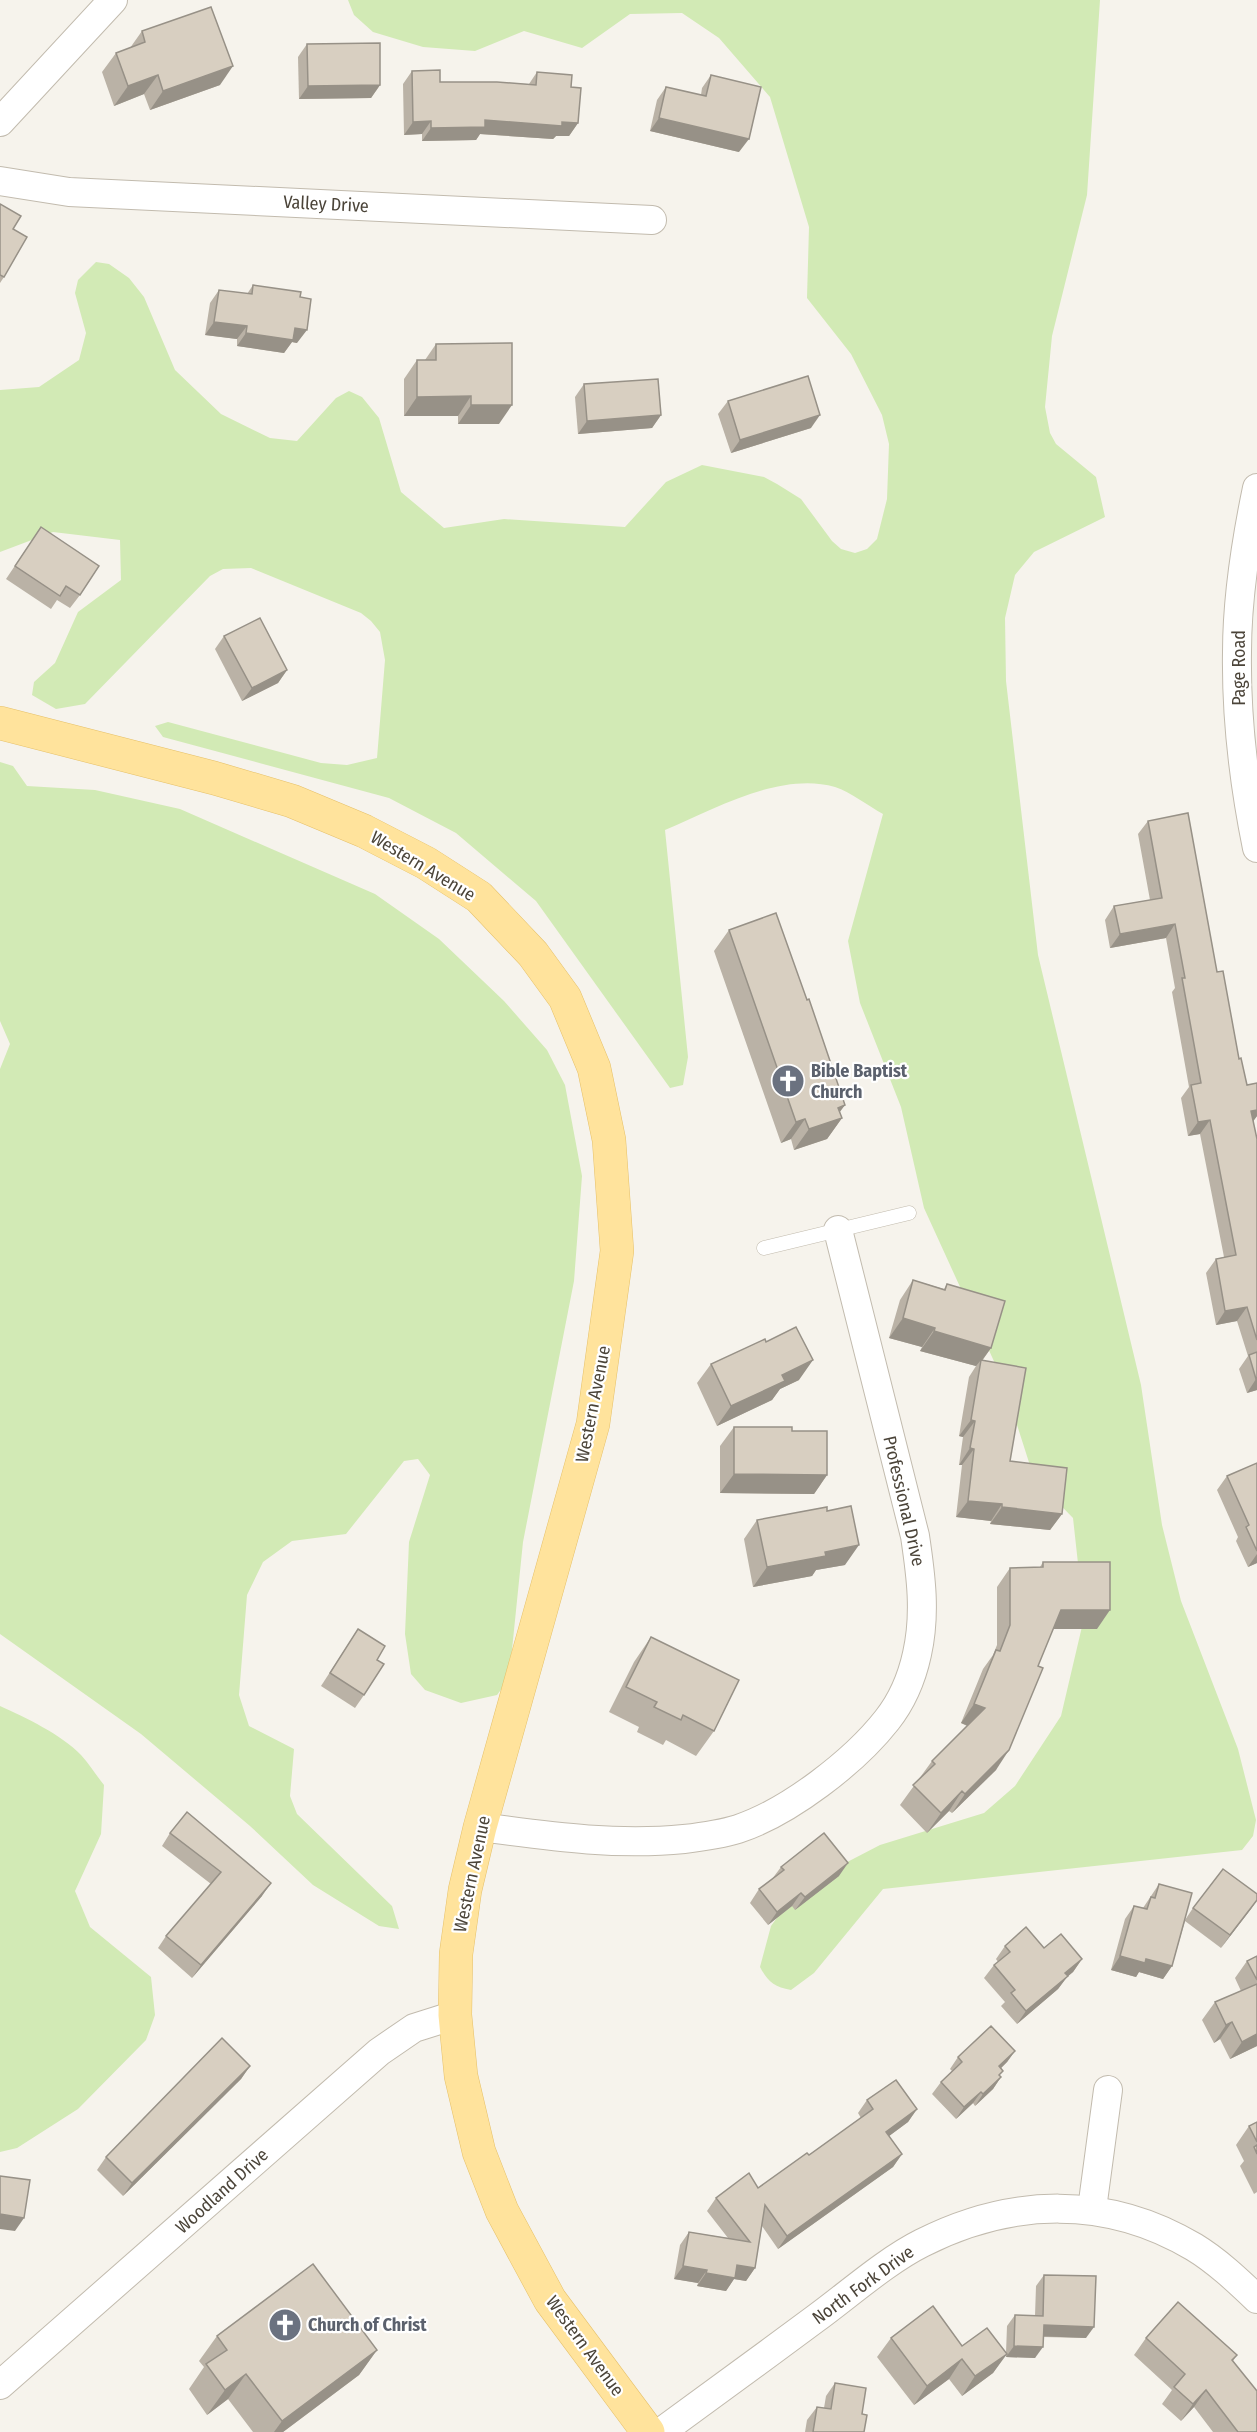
<svg xmlns="http://www.w3.org/2000/svg" width="1257" height="2432" viewBox="0 0 1257 2432" font-family="'Fira Sans Condensed',sans-serif">
	<rect width="100%" height="100%" fill="#f6f3ec"/>
	<g fill="#d2eab5">
		<path d="M348,0H1100L1087,195L1052,336L1045,407L1050,433L1056,444L1096,477L1105,517L1034,552L1015,575L1005,618L1006,681L1038,955L1141,1385L1162,1525L1181,1601L1238,1749L1256,1820L1253,1836L1242,1850L883,1889L814,1973L791,1990C774,1987 768,1982 760,1967L771,1926L779,1915L828,1872L880,1845L984,1813L1015,1786L1061,1716L1084,1618L1073,1518L1034,1478L1003,1381L924,1208L901,1107L860,1003L848,941L883,814C868,806 851,792 835,787C781,771 714,809 665,830L688,1057L683,1085L670,1088L536,901L456,833L389,798L163,737L155,726L168,722L321,763L347,765L377,758L385,660L380,632L371,621L361,613L251,568L223,569L210,576L85,704L56,709L32,695L34,682L55,663L78,612L121,580L120,540L53,532L0,552V390L39,387L79,360L86,333L75,293L78,280L96,262L109,264L129,278L144,297L175,370L221,414L270,438L297,441L336,398L349,391L362,397L379,418L401,492L444,528L504,519L625,527L666,482L702,465L764,477L777,484L801,499L832,541L841,549L855,553L867,549L877,539L887,499L889,444L882,415L851,354L807,298L809,227L770,97L719,38L682,13L630,14L582,48L524,31L475,51L423,47L373,32L354,15Z"/>
		<path d="M0,762L13,766L27,786L95,790L180,809L375,894L439,939L504,1001L547,1050L565,1085L582,1176L574,1281L523,1542L509,1679L497,1695L461,1703L425,1690L411,1674L405,1634L409,1542L430,1475L418,1459L404,1461L346,1534L292,1541L263,1562L247,1595L239,1695L249,1726L294,1749L290,1796L297,1814L392,1906L399,1929L379,1926L313,1885L250,1826L141,1734L0,1634V1069L10,1044L0,1021Z"/>
		<path d="M0,1706C25,1717 62,1735 81,1755C89,1764 96,1775 104,1785L101,1834L75,1891L90,1927L151,1977L155,2015L146,2040L78,2109L17,2148L0,2152Z"/>
	</g>
	<g fill="none" stroke-linecap="round" stroke-linejoin="round">
		<g stroke="#c2bbae" stroke-width="15">
			<path id="service" d="M764,1248L909,1213"/>
		</g>
		<g stroke="#c2bbae" stroke-width="30">
			<g id="minor">
				<path d="M0,122L113,0"/>
				<path d="M0,181L69,192L652,220"/>
				<path d="M1257,488C1246,541 1237,597 1237,652C1236,717 1244,784 1257,848"/>
				<path d="M480,1827C548,1836 615,1846 684,1839C701,1837 722,1834 738,1829C789,1812 854,1762 887,1720C902,1701 912,1677 917,1654C926,1614 921,1576 915,1536L838,1230"/>
				<path d="M1092,2209L1108,2090"/>
				<path d="M0,2385L379,2052L414,2028L455,2015"/>
				<path d="M661,2432C713,2394 764,2357 815,2319C848,2295 886,2261 922,2243C1011,2198 1107,2195 1194,2247C1217,2261 1237,2280 1257,2299"/>
			</g>
		</g>
		<g stroke="#e6c16a" stroke-width="34">
			<path id="primary" d="M0,723L214,778L292,801L364,831L426,863L479,897L533,954L565,998L594,1068L609,1140L617,1251L593,1424L480,1827L465,1890L456,1954L455,2015L461,2076L479,2152L502,2211L550,2300L648,2432"/>
		</g>
		<use href="#service" stroke="#fff" stroke-width="14"/>
		<use href="#minor" stroke="#fff" stroke-width="28"/>
		<use href="#primary" stroke="#ffe39c" stroke-width="33"/>
	</g>
	<g fill="#bab2a6">
		<path d="M142,31L220,85L150,110L144,94L114,106L102,72L116,53L130,48Z"/>
		<path d="M307,44L380,85L371,98L299,99L298,57Z"/>
		<path d="M412,71L440,82L529,84L537,72L571,87L578,123L569,136H556L553,139L480,134L476,140L422,141V134L404,135L403,84Z"/>
		<path d="M711,75L739,152L650,131L657,100L666,87L701,95L702,88Z"/>
		<path d="M0,204L13,229L4,277L0,283Z"/>
		<path d="M253,285L300,297L297,343L292,342L284,353L237,346V339L205,335L210,303L219,290L247,294Z"/>
		<path d="M436,344L499,424H458V416H404V379L417,360H425Z"/>
		<path d="M584,384L661,415L652,428L578,434L575,397Z"/>
		<path d="M728,401L811,428L731,453L718,414Z"/>
		<path d="M41,527L80,595L70,608L57,600L51,609L6,579Z"/>
		<path d="M224,636L287,670L278,683L242,701L215,649Z"/>
		<path d="M1148,821L1217,972L1239,1059L1247,1085L1257,1083V1116L1253,1121L1257,1139V1390L1247,1393L1239,1369L1248,1356L1237,1321L1216,1325L1206,1273L1216,1259L1224,1257L1200,1134L1188,1136L1181,1098L1189,1087L1172,992L1175,988L1166,938L1110,948L1105,920L1114,906L1150,900L1138,834Z"/>
		<path d="M729,930L840,1112L842,1118L827,1139L794,1150L791,1139L781,1143L714,951Z"/>
		<path d="M913,1280L944,1289L947,1284L991,1348L982,1361L1010,1461L1062,1514L1050,1530L990,1524L991,1521L956,1517L962,1465H959L963,1437L959,1436L969,1377L976,1366L920,1351L922,1347L889,1338L900,1300Z"/>
		<path d="M766,1342L799,1380L780,1389L772,1400L717,1426L697,1383L711,1364Z"/>
		<path d="M734,1427L792,1431L827,1475L814,1494L720,1493V1446Z"/>
		<path d="M1257,1463V1563L1248,1567L1236,1541L1238,1537L1217,1490L1227,1476Z"/>
		<path d="M827,1511L845,1565L816,1570L812,1576L753,1587L744,1539L757,1520Z"/>
		<path d="M1043,1562L1097,1629H1053L996,1770L952,1813L949,1811L927,1833L900,1805L932,1761L967,1726L961,1723L983,1669L993,1655L997,1645V1587L1010,1568L1040,1567Z"/>
		<path d="M358,1629L377,1660L364,1695L355,1708L321,1686Z"/>
		<path d="M651,1637L714,1731L696,1756L666,1740L663,1745L637,1732L639,1727L609,1712L634,1662Z"/>
		<path d="M170,1833L262,1896L192,1978L158,1948L166,1936L211,1884L162,1846Z"/>
		<path d="M781,1867L839,1876L795,1910L792,1906L768,1925L750,1903L759,1889L772,1879Z"/>
		<path d="M1159,1884L1185,1920L1193,1908L1257,1900L1221,1948L1185,1921L1172,1966L1163,1979L1139,1972L1136,1977L1111,1970L1125,1919L1134,1906L1143,1908Z"/>
		<path d="M1005,1946L1044,1948L1082,1959L1073,1972L1067,1977L1058,1989L1017,2024L1001,2006L1005,2002L984,1978L994,1965L998,1962L996,1959Z"/>
		<path d="M1257,1956V2046L1230,2059L1220,2039L1214,2043L1202,2020L1215,2002L1241,1991L1235,1978L1247,1961Z"/>
		<path d="M1015,2051L1007,2062L1001,2068L999,2076L1001,2077L993,2089L975,2106L973,2103L956,2119L932,2094L941,2082L952,2071L950,2069L958,2057Z"/>
		<path d="M250,2066L241,2079L123,2196L97,2170L106,2157Z"/>
		<path d="M867,2100L917,2109L908,2122L889,2136L902,2154L893,2167L778,2249L762,2226L755,2268L746,2281L734,2279L726,2291L697,2286L698,2283L674,2279L680,2245L689,2232L728,2238L707,2211L716,2198L758,2188L809,2155L861,2118L858,2113Z"/>
		<path d="M1257,2122V2192L1254,2194L1240,2166L1244,2161L1236,2145L1249,2126Z"/>
		<path d="M1044,2275L1086,2338L1043,2337L1035,2358L1006,2357V2354L993,2373L962,2396L949,2379L914,2405L877,2357L891,2338L962,2346L1006,2353L1007,2326L1015,2315L1035,2316L1036,2286Z"/>
		<path d="M217,2336L377,2350L359,2375L283,2432H253L228,2399L207,2415L189,2389L204,2367L199,2361Z"/>
		<path d="M1146,2338L1237,2355L1233,2361L1257,2432H1213L1194,2407L1181,2421L1162,2404L1172,2390L1134,2355Z"/>
		<path d="M835,2383L864,2432H805L807,2420L817,2407L824,2408L826,2396Z"/>
	</g>
	<g fill="#979187">
		<path d="M233,66L220,85L150,110L163,91Z"/>
		<path d="M158,75L144,94L114,106L128,86Z"/>
		<path d="M380,85L371,98L299,99L308,86Z"/>
		<path d="M659,118L749,139L739,152L650,131Z"/>
		<path d="M485,120L562,122L578,123L569,136H556L553,139L480,134L476,140L422,141L431,128Z"/>
		<path d="M431,121L422,134L404,135L413,122Z"/>
		<path d="M214,322L247,326L237,339L205,335Z"/>
		<path d="M295,328L307,330L297,343L292,342L284,353L237,346L246,333Z"/>
		<path d="M471,396L458,416H404L417,397Z"/>
		<path d="M471,405H512L499,424H458Z"/>
		<path d="M661,415L652,428L578,434L587,421Z"/>
		<path d="M820,415L811,428L731,453L740,440Z"/>
		<path d="M287,670L278,683L242,701L252,688Z"/>
		<path d="M1175,924L1166,938L1110,948L1120,934Z"/>
		<path d="M845,1105L834,1120L842,1118L827,1139L794,1150L809,1129L838,1108Z"/>
		<path d="M1257,1110V1116L1252,1123L1251,1111Z"/>
		<path d="M805,1119L791,1139L781,1143L796,1122Z"/>
		<path d="M1210,1120L1200,1134L1188,1136L1198,1122Z"/>
		<path d="M1247,1307L1237,1321L1216,1325L1225,1311Z"/>
		<path d="M903,1318L935,1328L922,1347L889,1338Z"/>
		<path d="M934,1331L991,1348L980,1363L981,1360L976,1366L920,1351Z"/>
		<path d="M813,1360L799,1380L780,1389L772,1400L717,1426L731,1406L782,1375Z"/>
		<path d="M1257,1378V1390L1247,1393L1256,1379Z"/>
		<path d="M971,1420L975,1421L963,1437L959,1436Z"/>
		<path d="M970,1448L974,1449L962,1465H959Z"/>
		<path d="M734,1474L827,1475L814,1494L720,1493Z"/>
		<path d="M968,1501L1002,1504L991,1521L956,1517Z"/>
		<path d="M1002,1507L1062,1514L1050,1530L990,1524Z"/>
		<path d="M859,1545L845,1565L816,1570L812,1576L753,1587L767,1567L825,1552Z"/>
		<path d="M1257,1554V1563L1248,1567Z"/>
		<path d="M1061,1610H1110L1097,1629H1047Z"/>
		<path d="M974,1704L985,1708L971,1727L961,1723Z"/>
		<path d="M1009,1750L996,1770L952,1813L965,1794Z"/>
		<path d="M962,1791L949,1811L927,1833L941,1813Z"/>
		<path d="M848,1863L839,1876L795,1910L805,1897Z"/>
		<path d="M271,1883L262,1896L192,1978L201,1965Z"/>
		<path d="M801,1893L792,1906L768,1925L777,1912Z"/>
		<path d="M1257,1900L1251,1909L1221,1948L1230,1935Z"/>
		<path d="M1120,1956L1146,1959L1172,1966L1163,1979L1139,1972L1136,1977L1111,1970Z"/>
		<path d="M1082,1959L1073,1972L1067,1977L1058,1989L1017,2024L1026,2011L1065,1973Z"/>
		<path d="M1232,2022L1220,2039L1214,2043L1226,2025Z"/>
		<path d="M1257,2034V2046L1230,2059L1242,2042Z"/>
		<path d="M1015,2051L1007,2062L991,2078L999,2066Z"/>
		<path d="M250,2066L241,2079L123,2196L132,2183Z"/>
		<path d="M1001,2077L993,2089L975,2106L983,2094Z"/>
		<path d="M981,2092L973,2103L956,2119L964,2107Z"/>
		<path d="M917,2109L908,2122L877,2145L886,2132Z"/>
		<path d="M902,2154L893,2167L778,2249L787,2236Z"/>
		<path d="M0,2214L24,2218L15,2231L0,2229Z"/>
		<path d="M737,2265L755,2268L746,2281L734,2279L726,2291L697,2286L706,2273Z"/>
		<path d="M683,2266L707,2270L698,2283L674,2279Z"/>
		<path d="M1044,2325L1094,2327L1086,2338L1036,2336Z"/>
		<path d="M1014,2346L1043,2347L1035,2358L1006,2357Z"/>
		<path d="M377,2350L359,2375L283,2432H274L282,2421Z"/>
		<path d="M1007,2354L993,2373L962,2396L975,2376Z"/>
		<path d="M962,2359L949,2379L914,2405L927,2386Z"/>
		<path d="M246,2374L228,2399L207,2415L225,2390Z"/>
		<path d="M1206,2390L1194,2407L1181,2421L1193,2404Z"/>
	</g>
	<g fill="#d8cfc1" stroke="#979187" stroke-width="1.5">
		<path d="M211,7L233,66L163,91L158,75L128,86L116,53L145,42L142,31Z"/>
		<path d="M380,43V85L308,86L307,44Z"/>
		<path d="M440,70V82H497L536,85L537,72L572,75L571,87L581,88L578,123L562,122V126L485,120V127L431,128V121L413,122L412,71Z"/>
		<path d="M711,75L761,87L749,139L659,118L666,87L706,96Z"/>
		<path d="M0,204L21,216L13,229L27,237L4,277L0,275Z"/>
		<path d="M253,285L301,292L300,297L311,299L307,330L295,328L293,340L246,333L247,326L214,322L219,290L252,294Z"/>
		<path d="M512,343V405H471V396L417,397V360H436V344Z"/>
		<path d="M808,376L820,415L740,440L728,401Z"/>
		<path d="M658,379L661,415L587,421L584,384Z"/>
		<path d="M41,527L99,566L80,595L66,586L60,596L15,566Z"/>
		<path d="M260,618L287,670L252,688L224,636Z"/>
		<path d="M1188,813L1217,972L1223,971L1239,1059L1241,1058L1247,1085L1257,1083V1110L1251,1111L1257,1139V1340L1247,1307L1225,1311L1216,1259L1236,1255L1210,1120L1198,1122L1191,1085L1201,1083L1182,978H1185L1175,924L1120,934L1114,906L1162,898L1148,821Z"/>
		<path d="M776,913L807,1000L809,999L845,1105L838,1108L842,1118L809,1129L805,1119L796,1122L729,930Z"/>
		<path d="M913,1280L945,1290L947,1284L1005,1301L991,1348L934,1331L935,1328L903,1318Z"/>
		<path d="M796,1327L813,1360L782,1375L785,1381L731,1406L711,1364L765,1339L766,1342Z"/>
		<path d="M1257,1352V1378L1256,1379L1249,1355Z"/>
		<path d="M981,1360L1026,1368L1010,1461L1067,1468L1062,1514L1002,1507V1504L968,1501L974,1449L970,1448L975,1421L971,1420Z"/>
		<path d="M734,1427H792V1431H827V1475L734,1474Z"/>
		<path d="M1257,1463V1551L1246,1527L1249,1525L1227,1476Z"/>
		<path d="M851,1506L859,1545L825,1552L826,1556L767,1567L757,1520L827,1507V1511Z"/>
		<path d="M1043,1562H1110V1610H1061L1038,1666L1043,1668L1009,1750L965,1794L962,1791L941,1813L913,1785L935,1764L932,1761L985,1708L974,1704L996,1650L1000,1651L1010,1625V1568L1043,1567Z"/>
		<path d="M358,1629L385,1646L377,1660L384,1664L364,1695L330,1673Z"/>
		<path d="M651,1637L739,1680L714,1731L683,1715L681,1720L654,1707L657,1702L626,1687Z"/>
		<path d="M187,1812L271,1883L201,1965L166,1936L221,1872L170,1833Z"/>
		<path d="M824,1833L848,1863L805,1897L801,1893L777,1912L759,1889L784,1870L781,1867Z"/>
		<path d="M1223,1869L1257,1894V1900L1230,1935L1193,1908Z"/>
		<path d="M1159,1884L1192,1893L1172,1966L1146,1959L1145,1963L1120,1956L1134,1906L1147,1909L1151,1897L1155,1898Z"/>
		<path d="M1026,1927L1044,1948L1061,1934L1082,1959L1065,1973L1068,1976L1026,2011L1011,1993L1015,1990L994,1965L1010,1952L1005,1946Z"/>
		<path d="M1257,1956V1980L1247,1961Z"/>
		<path d="M1257,1984V2034L1242,2042L1232,2022L1226,2025L1215,2002Z"/>
		<path d="M991,2026L1015,2051L999,2066L1003,2071L999,2075L1001,2077L983,2094L981,2092L964,2107L941,2082L962,2062L958,2057Z"/>
		<path d="M222,2038L250,2066L132,2183L106,2157Z"/>
		<path d="M896,2080L917,2109L886,2132L902,2154L787,2236L765,2205L755,2268L737,2265L735,2278L706,2273L707,2270L683,2266L689,2232L750,2242L716,2198L749,2173L758,2188L807,2153L809,2155L873,2109L867,2100Z"/>
		<path d="M1257,2122V2142L1249,2126Z"/>
		<path d="M1257,2145V2154L1254,2147Z"/>
		<path d="M0,2176L30,2180L24,2218L0,2214Z"/>
		<path d="M313,2264L377,2350L282,2421L246,2374L225,2390L206,2364L227,2350L217,2336Z"/>
		<path d="M1044,2275L1096,2276L1094,2327L1044,2325L1043,2347L1014,2346L1015,2315L1043,2316Z"/>
		<path d="M1178,2302L1237,2355L1232,2360L1257,2391V2432H1238L1206,2390L1193,2404L1174,2387L1185,2374L1146,2338Z"/>
		<path d="M933,2306L962,2346L987,2328L1007,2354L975,2376L962,2359L927,2386L891,2338Z"/>
		<path d="M835,2383L866,2388L862,2414L867,2415L864,2432H813L817,2407L831,2409Z"/>
	</g>
	<defs>
		<g id="church-disc" transform="scale(1.725)"><circle r="9.5" fill="#6b7280" stroke="#fff"/><path d="M-1.2-6h2.4v3.5h3.3v2.4h-3.3V6h-2.4V-.1h-3.3v-2.4h3.3Z" fill="#fff"/></g>
	</defs>
	<g fill-rule="evenodd">
		<use href="#church-disc" x="788" y="1081"/>
		<use href="#church-disc" x="285" y="2325"/>
	</g>
	<g text-anchor="middle" stroke-width="4.5" stroke-linejoin="round" paint-order="stroke">
		<g font-size="18" fill="#4b4439" stroke="#fff">
			<text transform="translate(326 204) rotate(3)" y="6">Valley Drive</text>
			<text transform="translate(1239 668) rotate(-90)" y="6">Page Road</text>
			<text transform="translate(423 866) rotate(31)" y="6">Western Avenue</text>
			<text transform="translate(593 1404) rotate(-79)" y="6">Western Avenue</text>
			<text transform="translate(904 1501) rotate(77)" y="6">Professional Drive</text>
			<text transform="translate(472 1874) rotate(-78)" y="6">Western Avenue</text>
			<text transform="translate(222 2191) rotate(-42)" y="6">Woodland Drive</text>
			<text transform="translate(863 2285) rotate(-36)" y="6">North Fork Drive</text>
			<text transform="translate(585 2346) rotate(54)" y="6">Western Avenue</text>
		</g>
		<g font-size="18" font-weight="bold" fill="#5b616d" stroke="#fff" text-anchor="start">
			<text x="811" y="1077">Bible Baptist<tspan x="811" dy="21">Church</tspan></text>
			<text x="308" y="2331">Church of Christ</text>
		</g>
	</g>
</svg>
